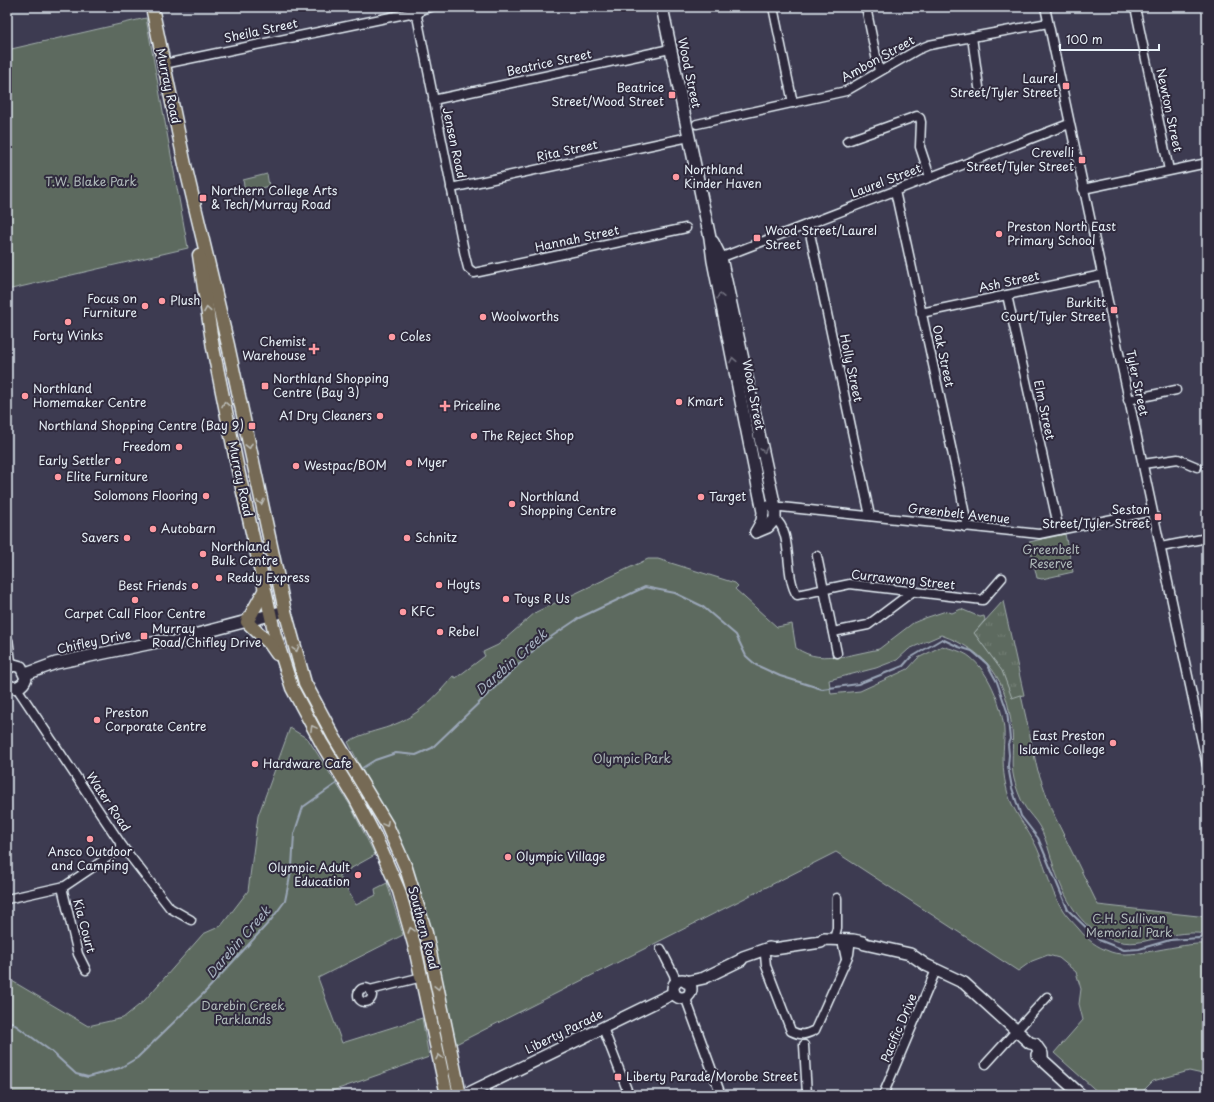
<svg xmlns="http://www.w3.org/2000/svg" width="1214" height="1102" viewBox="0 0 1214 1102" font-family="'Playpen Sans',sans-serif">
	<defs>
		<pattern id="grass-tufts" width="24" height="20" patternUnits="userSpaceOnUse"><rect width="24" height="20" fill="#5d6a5f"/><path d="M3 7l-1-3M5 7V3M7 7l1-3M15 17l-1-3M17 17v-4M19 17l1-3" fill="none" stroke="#748077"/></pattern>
	</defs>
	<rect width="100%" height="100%" fill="#3d3b51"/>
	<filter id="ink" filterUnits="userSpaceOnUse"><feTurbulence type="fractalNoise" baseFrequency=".025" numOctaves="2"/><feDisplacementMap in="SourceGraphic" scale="8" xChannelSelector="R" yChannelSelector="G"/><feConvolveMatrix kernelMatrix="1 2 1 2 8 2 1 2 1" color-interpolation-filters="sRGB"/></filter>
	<g filter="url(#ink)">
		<path fill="url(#grass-tufts)" stroke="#a2aeac" d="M1003,601L1024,695L1012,699L1002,671L974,633Z"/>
		<g fill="#5d6a5f" stroke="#a2aeac">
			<path d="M146,18L188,248L7,290V50Z"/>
			<path d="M267,174L269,186L245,192L243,180Z"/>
			<path d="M1065,534L1073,572L1042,579L1037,578L1029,542Z"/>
			<path d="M648,559H658L735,583L738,586L735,589L777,627L792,624L796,648C811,658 824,658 841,655L842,657L879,649L913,623L925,618L946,611L952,613L961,609L980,617L984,616L985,620L974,633L1002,671L1012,698L1021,695L1037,768L1052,811L1098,905L1207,917V934C1194,932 1180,933 1168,936C1149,939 1137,946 1117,941C1087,934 1070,908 1059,881C1051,863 1049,843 1039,826C1035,819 1029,814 1025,807C1020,799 1016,787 1014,779C1010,763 1014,746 1012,730C1007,680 989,652 941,635L909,649L897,660L876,668L829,680L831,694L860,691L908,669L918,658L942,646C951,649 963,651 970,657C990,672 1006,714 1004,739C1003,754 1002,769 1006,786C1010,807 1023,822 1033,840C1045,861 1049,889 1062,909C1066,916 1073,922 1078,928C1089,941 1095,946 1111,952C1132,960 1180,942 1207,944V1075L1189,1071L1153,1081L1139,1095H1101L1054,1053L1083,1020L1079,1004L1081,989L1076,972L1059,958L1048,955L1032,961L1018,971L836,852L454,1045L387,818L348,742C360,734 377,731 391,726C418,716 436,697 453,676L456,678L485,656L483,652L498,645L536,612Z"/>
			<path d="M290,728L308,739L350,805L375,855L339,875L356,905L376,895L375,889L387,883L403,935L318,978L342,1043L422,1018L429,1057L321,1095H7V978L88,1026L123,1018L144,1001L203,934L221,926L248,891L258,816Z"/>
		</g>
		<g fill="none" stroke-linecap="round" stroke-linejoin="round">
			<g stroke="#9ba7b8" stroke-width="2">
				<path d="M359,770L375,760L396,753L416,755L432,748L539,645L579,618L645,587L675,593L702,606L736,635L746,656L756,665L780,676L822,689L858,684L903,666L910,658L942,639L959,647L972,651L987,664L997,682L1007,711L1010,739L1008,744L1009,755L1008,766L1012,788L1021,816L1038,838L1068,910L1099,940L1124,950L1139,949L1170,940L1199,938L1207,939"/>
				<path d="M7,1019L52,1052L76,1074L88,1077L120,1068L137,1058L206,991L271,920L285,901L292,867L294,834L303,807L340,781"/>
			</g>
			<g stroke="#e8f1f8" stroke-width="11">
				<g id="street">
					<path d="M411,7L410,13L415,16L419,13L418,7"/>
					<path d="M773,7L793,103"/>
					<path d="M866,7L879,71"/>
					<path d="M1045,7L1207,765"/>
					<path d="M1135,7L1169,170"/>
					<path d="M420,10L431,7"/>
					<path d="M417,16L465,256L468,268L474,273L686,228"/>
					<path d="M972,37L979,87"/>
					<path d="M164,64L410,13"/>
					<path d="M433,100L670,49"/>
					<path d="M697,124L846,91L917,50L929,45L1048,23"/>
					<path d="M847,141L917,116L920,118L921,122L920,147L930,177"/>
					<path d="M451,188L689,137"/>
					<path d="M1083,189L1207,163"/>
					<path d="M895,191L960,488L966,521L965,527"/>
					<path d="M808,224L870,516"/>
					<path d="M717,259L1069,124"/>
					<path d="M1007,295L1059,530"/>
					<path d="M921,313L1102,275"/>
					<path d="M1128,400L1176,390"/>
					<path d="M1143,464L1178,459L1197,467"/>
					<path d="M762,505L1039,534L1152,511"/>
					<path d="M775,519C793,531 784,576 797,595L850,584L983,600L1002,578"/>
					<path d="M1161,547L1207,538"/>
					<path d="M817,556L837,653"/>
					<path d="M833,632L868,625L912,592"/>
					<path d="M17,688L123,847L170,908L191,920"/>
					<path d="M62,887L78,954L86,970"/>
					<path d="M7,899L65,886L123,847"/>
					<path d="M834,939L837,928V898"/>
					<path d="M843,945L846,959"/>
					<path d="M661,949L674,975L676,984"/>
					<path d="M765,955L766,966L791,1031C801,1036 805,1035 815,1030L849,954L850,946"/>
					<circle cx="365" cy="995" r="7"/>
					<path d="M370,990L422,977"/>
					<path d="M688,996L687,1002L721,1095"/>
					<path d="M603,1028L629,1095"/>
					<path d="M804,1045L807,1095"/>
					<path d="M986,1064L1047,997"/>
					<path d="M883,1095L936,970"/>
				</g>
			</g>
			<g stroke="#e8f1f8" stroke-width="14">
				<g id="secondary">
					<path d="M662,7L710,238L713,261L763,512L762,521L756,532"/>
					<path d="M713,242L721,258L775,507V519L768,527L756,532"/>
					<path d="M183,634L190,636L285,611"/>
					<path d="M7,642L10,666"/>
					<path d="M7,668L14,665L21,667L26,678C23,687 15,690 7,685"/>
					<path d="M26,674L56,663L162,641L177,643L187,641L190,636"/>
					<circle cx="682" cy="989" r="9"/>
					<path d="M686,982L704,978L741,960L743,957L769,948L774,949L821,942L824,939L853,940L863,942L865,944L910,954L926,965L964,983L1030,1043L1035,1044L1042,1054V1059"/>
					<path d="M1037,1055L1081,1095"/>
					<path d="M465,1095L674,993"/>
				</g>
			</g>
			<g stroke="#e8f1f8" stroke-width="15">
				<g id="primary">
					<path d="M152,7L185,165L228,345L285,611L305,683L334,737L387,825L406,868L426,933L460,1095"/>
					<path d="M199,255L213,348L238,470L275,635L292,688L322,744L355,798L375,836L399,891L414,944L447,1095"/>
					<path d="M264,591L247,622L270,644L277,654"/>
				</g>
			</g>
			<use href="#street" stroke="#2f2a3d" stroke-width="8"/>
			<use href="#secondary" stroke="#2f2a3d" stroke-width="11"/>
			<use href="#primary" stroke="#766a54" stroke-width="12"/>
		</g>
		<defs><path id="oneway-chevron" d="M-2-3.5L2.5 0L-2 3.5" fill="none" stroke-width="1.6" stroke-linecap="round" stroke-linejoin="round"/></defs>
		<g stroke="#70707e">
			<use href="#oneway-chevron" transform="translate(720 296) rotate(-102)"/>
			<use href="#oneway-chevron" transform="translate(733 360) rotate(-101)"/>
			<use href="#oneway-chevron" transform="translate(764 450) rotate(78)"/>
		</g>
		<g stroke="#babbb6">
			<use href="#oneway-chevron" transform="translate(207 310) rotate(-99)"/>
			<use href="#oneway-chevron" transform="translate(225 404) rotate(-101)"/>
			<use href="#oneway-chevron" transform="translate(249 446) rotate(78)"/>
			<use href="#oneway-chevron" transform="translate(261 502) rotate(78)"/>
			<use href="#oneway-chevron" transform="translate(296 649) rotate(74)"/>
			<use href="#oneway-chevron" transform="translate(313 728) rotate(-118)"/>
			<use href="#oneway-chevron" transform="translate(386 824) rotate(62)"/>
			<use href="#oneway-chevron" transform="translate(411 930) rotate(-106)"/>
			<use href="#oneway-chevron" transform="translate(438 987) rotate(78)"/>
			<use href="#oneway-chevron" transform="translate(439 1057) rotate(-102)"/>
		</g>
	</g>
	<g fill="#ff9aa2" stroke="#2f2a3d" stroke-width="1.5">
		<rect x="1062" y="82" width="8" height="8" rx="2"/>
		<rect x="668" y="91" width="8" height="8" rx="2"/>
		<rect x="1078" y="156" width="8" height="8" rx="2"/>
		<circle cx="676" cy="177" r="4"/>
		<rect x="199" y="194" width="8" height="8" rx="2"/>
		<circle cx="999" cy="234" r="4"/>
		<rect x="753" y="234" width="8" height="8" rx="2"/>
		<circle cx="162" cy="301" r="4"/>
		<circle cx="145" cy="306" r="4"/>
		<rect x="1110" y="306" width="8" height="8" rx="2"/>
		<circle cx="483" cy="317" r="4"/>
		<circle cx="68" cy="322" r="4"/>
		<circle cx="392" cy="337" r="4"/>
		<path d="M312 343h4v4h4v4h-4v4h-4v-4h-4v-4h4z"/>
		<rect x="261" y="382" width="8" height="8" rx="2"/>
		<circle cx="25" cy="396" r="4"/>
		<circle cx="679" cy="402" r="4"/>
		<path d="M443 400h4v4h4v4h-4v4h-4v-4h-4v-4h4z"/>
		<circle cx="380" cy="416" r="4"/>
		<rect x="248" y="422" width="8" height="8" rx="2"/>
		<circle cx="474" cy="436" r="4"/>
		<circle cx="179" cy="447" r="4"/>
		<circle cx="118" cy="461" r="4"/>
		<circle cx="409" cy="463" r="4"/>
		<circle cx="296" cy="466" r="4"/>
		<circle cx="58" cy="477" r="4"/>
		<circle cx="206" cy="496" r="4"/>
		<circle cx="701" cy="497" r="4"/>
		<circle cx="512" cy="504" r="4"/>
		<rect x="1154" y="513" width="8" height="8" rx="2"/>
		<circle cx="153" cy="529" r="4"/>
		<circle cx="127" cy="538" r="4"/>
		<circle cx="407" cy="538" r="4"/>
		<circle cx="203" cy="554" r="4"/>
		<circle cx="219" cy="578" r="4"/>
		<circle cx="439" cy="585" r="4"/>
		<circle cx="195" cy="586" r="4"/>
		<circle cx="506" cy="599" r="4"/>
		<circle cx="135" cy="600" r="4"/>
		<circle cx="403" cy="612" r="4"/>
		<circle cx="440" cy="632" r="4"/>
		<rect x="140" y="632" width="8" height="8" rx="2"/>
		<circle cx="97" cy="720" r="4"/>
		<circle cx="1113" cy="743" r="4"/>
		<circle cx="255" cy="764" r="4"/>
		<circle cx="90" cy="839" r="4"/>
		<circle cx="508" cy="857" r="4"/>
		<circle cx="358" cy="875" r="4"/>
		<rect x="614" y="1073" width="8" height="8" rx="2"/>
	</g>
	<g text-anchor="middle" stroke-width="4" stroke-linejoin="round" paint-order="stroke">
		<g font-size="12" fill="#e8f1f8" stroke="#2f2a3d">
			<text transform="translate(261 31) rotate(-12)" y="4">Sheila Street</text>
			<text transform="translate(878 59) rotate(-29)" y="4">Ambon Street</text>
			<text transform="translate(549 63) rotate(-12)" y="4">Beatrice Street</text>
			<text transform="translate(689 73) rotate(78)" y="4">Wood Street</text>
			<text transform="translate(168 86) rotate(78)" y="4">Murray Road</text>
			<text transform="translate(1169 110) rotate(78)" y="4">Newton Street</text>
			<text transform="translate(454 143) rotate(78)" y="4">Jensen Road</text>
			<text transform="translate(567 151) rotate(-12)" y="4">Rita Street</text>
			<text transform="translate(886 181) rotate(-21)" y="4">Laurel Street</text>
			<text transform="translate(577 239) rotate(-12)" y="4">Hannah Street</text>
			<text transform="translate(1009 282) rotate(-12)" y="4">Ash Street</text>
			<text transform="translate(943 356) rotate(78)" y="4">Oak Street</text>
			<text transform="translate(851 368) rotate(78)" y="4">Holly Street</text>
			<text transform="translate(1137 383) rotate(78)" y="4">Tyler Street</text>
			<text transform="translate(753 395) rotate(79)" y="4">Wood Street</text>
			<text transform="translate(1044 410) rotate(78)" y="4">Elm Street</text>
			<text transform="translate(240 479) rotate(78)" y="4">Murray Road</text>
			<text transform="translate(959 514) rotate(6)" y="4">Greenbelt Avenue</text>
			<text transform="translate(903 580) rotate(6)" y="4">Currawong Street</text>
			<text transform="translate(94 642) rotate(-12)" y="4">Chifley Drive</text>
			<text transform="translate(108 802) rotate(56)" y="4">Water Road</text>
			<text transform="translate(84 926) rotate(75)" y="4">Kia Court</text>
			<text transform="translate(423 928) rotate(75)" y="4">Southern Road</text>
			<text transform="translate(899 1028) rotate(-67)" y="4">Pacific Drive</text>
			<text transform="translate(564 1032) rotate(-26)" y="4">Liberty Parade</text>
		</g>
		<g font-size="12" fill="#e8f1f8" stroke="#2f2a3d" text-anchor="start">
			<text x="1058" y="83" text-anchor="end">Laurel<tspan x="1058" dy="14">Street/Tyler Street</tspan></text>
			<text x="664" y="92" text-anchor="end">Beatrice<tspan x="664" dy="14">Street/Wood Street</tspan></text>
			<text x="1074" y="157" text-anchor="end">Crevelli<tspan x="1074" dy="14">Street/Tyler Street</tspan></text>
			<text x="684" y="174">Northland<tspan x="684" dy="14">Kinder Haven</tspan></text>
			<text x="211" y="195">Northern College Arts<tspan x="211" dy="14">&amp; Tech/Murray Road</tspan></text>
			<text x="1007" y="231">Preston North East<tspan x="1007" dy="14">Primary School</tspan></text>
			<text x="765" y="235">Wood Street/Laurel<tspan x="765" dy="14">Street</tspan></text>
			<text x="137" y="303" text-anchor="end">Focus on<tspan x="137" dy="14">Furniture</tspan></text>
			<text x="170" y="305">Plush</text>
			<text x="1106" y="307" text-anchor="end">Burkitt<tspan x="1106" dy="14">Court/Tyler Street</tspan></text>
			<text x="491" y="321">Woolworths</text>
			<text x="68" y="340" text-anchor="middle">Forty Winks</text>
			<text x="400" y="341">Coles</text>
			<text x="306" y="346" text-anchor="end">Chemist<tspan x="306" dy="14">Warehouse</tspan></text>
			<text x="273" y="383">Northland Shopping<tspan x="273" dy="14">Centre (Bay 3)</tspan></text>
			<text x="33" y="393">Northland<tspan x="33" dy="14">Homemaker Centre</tspan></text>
			<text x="687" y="406">Kmart</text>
			<text x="453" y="410">Priceline</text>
			<text x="372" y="420" text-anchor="end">A1 Dry Cleaners</text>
			<text x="244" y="430" text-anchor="end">Northland Shopping Centre (Bay 9)</text>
			<text x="482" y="440">The Reject Shop</text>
			<text x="171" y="451" text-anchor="end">Freedom</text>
			<text x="110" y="465" text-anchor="end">Early Settler</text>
			<text x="417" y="467">Myer</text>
			<text x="304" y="470">Westpac/BOM</text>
			<text x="66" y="481">Elite Furniture</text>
			<text x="198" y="500" text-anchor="end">Solomons Flooring</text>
			<text x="520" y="501">Northland<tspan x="520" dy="14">Shopping Centre</tspan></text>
			<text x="709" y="501">Target</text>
			<text x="1150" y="514" text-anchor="end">Seston<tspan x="1150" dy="14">Street/Tyler Street</tspan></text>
			<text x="161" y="533">Autobarn</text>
			<text x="119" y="542" text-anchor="end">Savers</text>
			<text x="415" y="542">Schnitz</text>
			<text x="211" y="551">Northland<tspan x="211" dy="14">Bulk Centre</tspan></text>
			<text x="227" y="582">Reddy Express</text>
			<text x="447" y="589">Hoyts</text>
			<text x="187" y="590" text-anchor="end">Best Friends</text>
			<text x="514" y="603">Toys R Us</text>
			<text x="411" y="616">KFC</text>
			<text x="135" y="618" text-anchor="middle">Carpet Call Floor Centre</text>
			<text x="152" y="633">Murray<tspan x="152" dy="14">Road/Chifley Drive</tspan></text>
			<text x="448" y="636">Rebel</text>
			<text x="105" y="717">Preston<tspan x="105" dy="14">Corporate Centre</tspan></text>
			<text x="1105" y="740" text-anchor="end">East Preston<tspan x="1105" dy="14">Islamic College</tspan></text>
			<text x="263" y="768">Hardware Cafe</text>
			<text x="90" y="856" text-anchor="middle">Ansco Outdoor<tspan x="90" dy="14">and Camping</tspan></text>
			<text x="516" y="861">Olympic Village</text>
			<text x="350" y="872" text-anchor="end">Olympic Adult<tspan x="350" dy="14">Education</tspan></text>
			<text x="626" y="1081">Liberty Parade/Morobe Street</text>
		</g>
		<g font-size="12" fill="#b0bbbb" stroke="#2f2a3d">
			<text x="91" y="186">T.W. Blake Park</text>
			<text x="1051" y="554">Greenbelt<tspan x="1051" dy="14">Reserve</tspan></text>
			<text x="632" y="763">Olympic Park</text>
			<text x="1129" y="923">C.H. Sullivan<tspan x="1129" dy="14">Memorial Park</tspan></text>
			<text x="243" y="1010">Darebin Creek<tspan x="243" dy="14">Parklands</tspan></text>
		</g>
		<g font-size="13" font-style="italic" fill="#a8b3c2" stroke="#2f2a3d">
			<text transform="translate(511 662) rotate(-42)" y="5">Darebin Creek</text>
			<text transform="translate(238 942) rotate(-49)" y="5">Darebin Creek</text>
		</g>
	</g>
	<rect width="1214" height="1102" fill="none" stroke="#2f2a3d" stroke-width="24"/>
	<rect x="12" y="12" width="1190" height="1078" fill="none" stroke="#e8f1f8" stroke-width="1.5" filter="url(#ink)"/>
	<path d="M1060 44v6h99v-6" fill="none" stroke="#e8f1f8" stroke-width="2"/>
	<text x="1066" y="44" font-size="12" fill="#e8f1f8" stroke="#2f2a3d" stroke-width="3" paint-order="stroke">100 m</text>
</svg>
